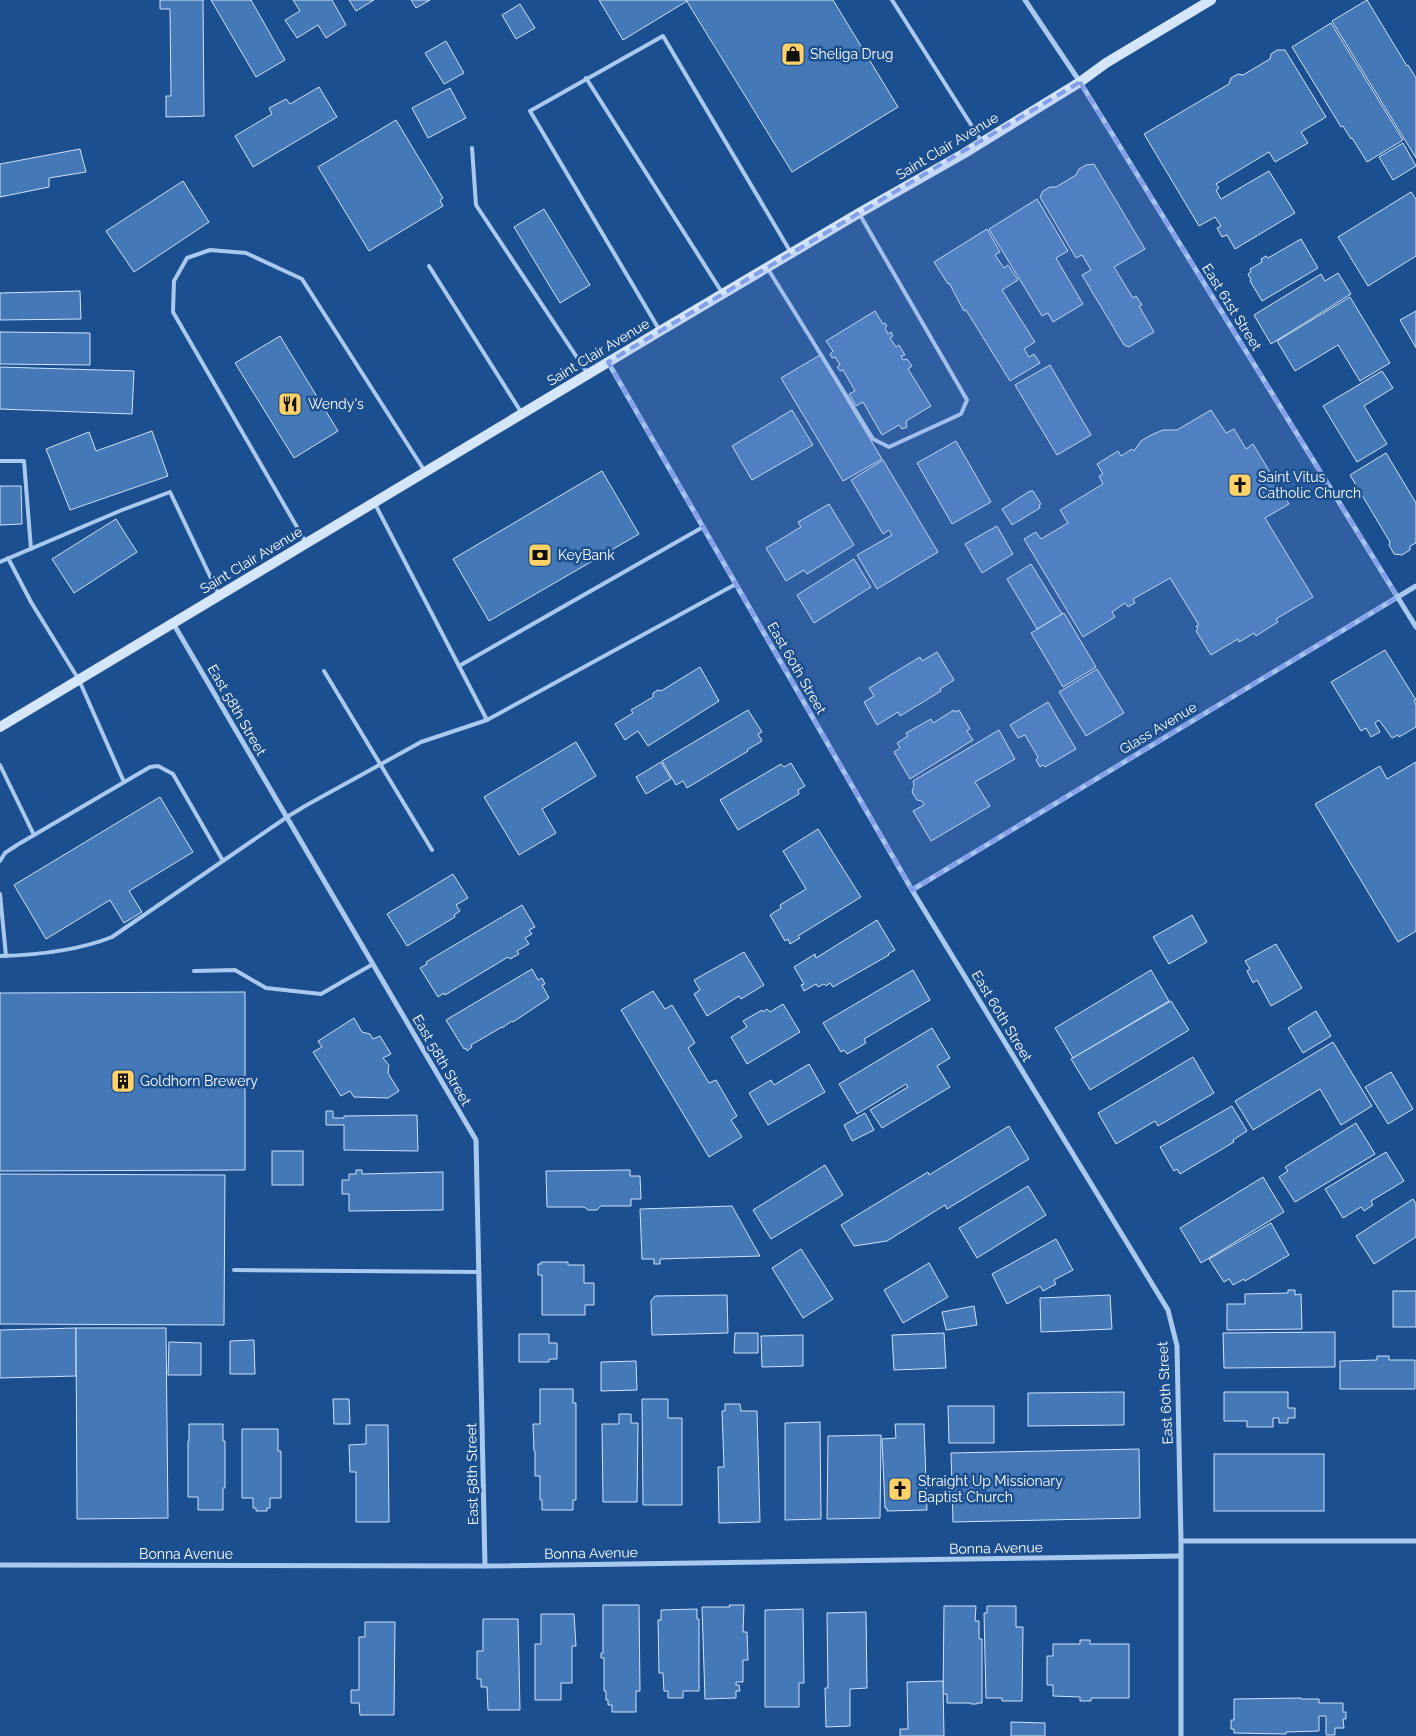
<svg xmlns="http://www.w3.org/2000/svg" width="1416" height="1736" viewBox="0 0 1416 1736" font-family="Raleway,sans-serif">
	<rect width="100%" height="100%" fill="#1b4f8f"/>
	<g fill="#4478b7" stroke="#cfe3fa">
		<path d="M160,0H203L204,116L166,117V96H171L170,9H160Z"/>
		<path d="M211,0H251L285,60L256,77Z"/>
		<path d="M293,0H332L346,25L326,38L318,25L297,38L285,20L300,11Z"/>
		<path d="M349,0H374L356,11Z"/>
		<path d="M411,0H430L416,8Z"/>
		<path d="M599,0H686L687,1L623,40Z"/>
		<path d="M686,0H833L898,107L792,172Z"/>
		<path d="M1367,0L1407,66L1408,65L1416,78V158L1332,21Z"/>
		<path d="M520,4L535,28L516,39L502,15Z"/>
		<path d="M1331,23L1403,140L1367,162L1352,138L1351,139L1343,126L1341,127L1292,47Z"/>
		<path d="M446,41L464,73L444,84L425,53Z"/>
		<path d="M1277,50H1285L1326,117L1301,132L1308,143L1275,162L1269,152L1216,184L1219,188L1216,190L1221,199L1269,171L1295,213L1235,249L1227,235L1222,237L1217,228L1221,226L1215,217L1199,226L1144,134L1229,84L1231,78L1238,74L1243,75L1270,59L1271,54Z"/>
		<path d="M319,87L337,117L253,167L235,136L272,114L269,108L286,99L290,104Z"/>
		<path d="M450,88L466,118L428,138L412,108Z"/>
		<path d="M396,120L443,198L440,200L443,206L369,251L318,167Z"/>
		<path d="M1403,143L1416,166L1393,180L1379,157Z"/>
		<path d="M80,149L86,172L49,178V187L0,197V164Z"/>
		<path d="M1094,164L1145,249L1114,267L1133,298L1136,296L1142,305L1139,306L1154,332L1129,347L1124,345L1082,275L1091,270L1082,255L1076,258L1040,197L1043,191L1050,187H1056L1076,175L1079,169L1086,165Z"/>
		<path d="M183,181L209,222L134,272L106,231Z"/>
		<path d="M1411,192L1416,199V256L1368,286L1338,237Z"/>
		<path d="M1037,199L1068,251L1056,258L1083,304L1053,322L1048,313L1042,316L989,229Z"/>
		<path d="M544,209L590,285L560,303L514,227Z"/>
		<path d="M987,229L1000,252L995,255L1004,268L1008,265L1018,280L1002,290L1035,342L1024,349L1029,357L1034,354L1040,363L1010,381L966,310L964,311L949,283L948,284L934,262Z"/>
		<path d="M1301,239L1318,268L1262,301L1250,281L1251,280L1248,274L1251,272L1250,269L1262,262L1261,259L1266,256L1268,258Z"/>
		<path d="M1338,273L1351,294L1271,344L1254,315L1321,274L1325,281Z"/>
		<path d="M80,291L81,319L0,320V293Z"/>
		<path d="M1350,297L1390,363L1360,381L1338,345L1295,371L1277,341Z"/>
		<path d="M875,311L883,324L885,323L887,326L885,328L888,334L891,332L893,336L890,338L896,347L899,345L905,355L901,356L903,360L907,359L912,366L908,369L931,406L906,421L907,427L902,429L899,425L882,435L863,402L856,406L849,394L855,391L843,370L840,371L837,367L840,365L835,357L832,358L830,354L833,351L826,341Z"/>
		<path d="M1416,311V348L1400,320Z"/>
		<path d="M0,332L90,333V365L0,364Z"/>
		<path d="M280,336L338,431L294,458L235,363Z"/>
		<path d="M820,355L882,459L843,481L781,378Z"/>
		<path d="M1050,365L1091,435L1057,455L1015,385Z"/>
		<path d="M0,367L134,371L132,414L0,409Z"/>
		<path d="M1382,371L1393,388L1364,406L1387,444L1357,462L1323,406Z"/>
		<path d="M792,410L813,445L752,480L732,446Z"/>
		<path d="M1211,410L1226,433L1234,429L1246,449L1253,444L1289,504L1265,518L1313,597L1276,619L1278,622L1256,636L1254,633L1239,642L1238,639L1211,655L1196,631L1198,629L1196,626L1199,625L1170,578L1133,599L1135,603L1128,607L1125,603L1112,612L1115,617L1083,637L1024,539L1036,532L1041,539L1068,523L1060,510L1103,484L1099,476L1103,474L1097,464L1118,451L1121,456L1132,449L1134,451L1141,441L1151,435L1163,430H1177Z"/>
		<path d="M152,431L168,476L70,510L46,449L89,432L96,451Z"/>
		<path d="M956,441L991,502L952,524L917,463Z"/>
		<path d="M1386,453L1416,503V543L1410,546V550L1402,555L1394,554L1389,545L1390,542L1350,475Z"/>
		<path d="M883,460L938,552L877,589L857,555L892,535L889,530L883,534L851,480Z"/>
		<path d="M602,471L639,534L489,621L453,559Z"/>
		<path d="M0,486H21L22,524L0,525Z"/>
		<path d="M1030,491H1033L1041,504L1039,505L1040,508L1012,525L1002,509Z"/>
		<path d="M829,504L854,545L807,574L804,570L786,581L766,548L801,527L798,522Z"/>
		<path d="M116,519L137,552L74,593L52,559Z"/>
		<path d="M997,526L1013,554L982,573L965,544Z"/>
		<path d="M854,559L871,587L814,623L797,595Z"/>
		<path d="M1031,564L1062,614L1037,629L1007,579Z"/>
		<path d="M1064,613L1096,667L1063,687L1031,633Z"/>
		<path d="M1385,650L1416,700L1414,701L1416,705V727L1399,737L1398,735L1392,738L1379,720L1375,723L1380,732L1371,737L1366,728L1361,731L1331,682Z"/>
		<path d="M937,652L954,680L940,689L941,691L900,716L898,712L877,725L864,702L874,696L869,688L920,657L922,661Z"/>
		<path d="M700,667L719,701L648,746L638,731L625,740L615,724L633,713L631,710L653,697V693L658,690L661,691Z"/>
		<path d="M1097,669L1124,713L1086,736L1059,692Z"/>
		<path d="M1048,702L1076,749L1045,767L1043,765L1040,767L1036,760L1038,757L1025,735L1018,738L1010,725Z"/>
		<path d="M748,710L762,732L758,734L762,741L747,750L748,751L687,788L683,781L676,785L662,761Z"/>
		<path d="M954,710L955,712L959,710L970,729L967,731L973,740L910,779L894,752L900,748L897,743L908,736L906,733L931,719L933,723Z"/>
		<path d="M999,730L1015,759L975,782L990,806L931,841L913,811L924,805L922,801L917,800L912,792L914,785L913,781Z"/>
		<path d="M576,742L596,776L542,809L556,833L519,855L484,797Z"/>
		<path d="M661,762L671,779L646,794L636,777Z"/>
		<path d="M1416,762V931L1398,942L1315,804L1380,766L1387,779Z"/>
		<path d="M791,763L805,786L798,790L799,794L738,830L720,800L781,764L784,767Z"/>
		<path d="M160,797L193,852L129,891L142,912L124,923L110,900L46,939L14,885Z"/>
		<path d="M818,829L861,897L798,936L800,938L790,944L788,939L785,941L770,915L781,908L780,905L806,889L783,851Z"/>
		<path d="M453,874L468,898L456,905L460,911L454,915L455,917L407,946L387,914Z"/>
		<path d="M522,905L535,927L529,930L532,934L525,938L529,944L517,951L519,954L510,959L508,957L445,995L444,993L438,997L420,968L427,964L426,962Z"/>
		<path d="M1192,915L1207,942L1169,964L1153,937Z"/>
		<path d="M877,920L895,950L888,954L889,955L833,987L830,983L826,986L824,984L818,987L816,984L804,991L801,985L804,984L794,967L815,954L816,958Z"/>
		<path d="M1276,944L1302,988L1271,1006L1257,980L1253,983L1247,971L1250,969L1245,961Z"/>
		<path d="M744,952L764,985L741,999L739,996L707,1016L694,994L700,990L694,980Z"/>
		<path d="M532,969L538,980L542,978L545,984L542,985L549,998L513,1022L512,1021L502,1028V1027L471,1045L472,1047L467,1051L466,1048L464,1049L446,1020Z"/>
		<path d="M913,970L930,1000L864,1039L866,1043L847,1054L844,1050L841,1052L823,1023Z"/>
		<path d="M1151,970L1169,1001L1073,1058L1055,1028Z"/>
		<path d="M653,991L665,1009L672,1005L695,1043L688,1048L709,1083L716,1080L737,1116L731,1120L742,1137L709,1157L621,1010Z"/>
		<path d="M245,992V1170L0,1171V993Z"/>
		<path d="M1171,1001L1189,1030L1090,1090L1071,1059Z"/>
		<path d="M783,1004L800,1032L747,1064L731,1037L747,1027L743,1021L762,1010L763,1012L767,1009L770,1012Z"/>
		<path d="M1316,1011L1331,1036L1303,1053L1288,1028Z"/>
		<path d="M354,1018L362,1032L370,1034L373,1039L380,1036L391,1054L383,1058L389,1065L388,1073L399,1091L388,1098L354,1097L350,1091L341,1096L313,1052L322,1047L318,1041Z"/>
		<path d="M932,1028L950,1058L937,1066L950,1087L882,1128L870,1110L908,1087L906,1084L857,1114L839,1084Z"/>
		<path d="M1333,1042L1372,1106L1341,1125L1320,1089L1253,1130L1235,1101Z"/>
		<path d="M1193,1057L1214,1093L1158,1126L1155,1121L1116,1144L1098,1113Z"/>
		<path d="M809,1064L825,1092L768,1125L749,1093L771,1080L774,1085Z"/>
		<path d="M1391,1072L1413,1109L1388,1124L1365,1087Z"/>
		<path d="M1232,1106L1247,1131L1233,1140L1234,1142L1180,1174L1177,1169L1174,1171L1160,1147Z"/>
		<path d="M326,1111H333V1118H344V1116L417,1115L418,1151L344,1150V1125H326Z"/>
		<path d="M865,1113L874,1130L852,1141L844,1125Z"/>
		<path d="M1356,1123L1375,1154L1295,1202L1279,1177L1288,1171L1285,1167Z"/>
		<path d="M1009,1126L1029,1159L947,1209L945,1205L887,1241L854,1246L841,1225L928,1172L929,1175Z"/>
		<rect x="272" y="1151" width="31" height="34"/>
		<path d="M1386,1152L1404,1181L1371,1201L1373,1205L1364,1211L1361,1207L1343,1218L1325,1189Z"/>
		<path d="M825,1165L843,1195L771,1239L753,1210Z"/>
		<path d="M356,1170H362V1174L443,1172V1210L349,1211V1194H342V1180H349V1174H356Z"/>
		<path d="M630,1170V1176H640L641,1199H631V1206H601L597,1210H588L584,1207H547L546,1171Z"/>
		<path d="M0,1174L225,1175L224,1325L0,1324Z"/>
		<path d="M1263,1177L1284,1212L1201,1263L1180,1228Z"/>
		<path d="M1028,1186L1046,1215L977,1258L959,1228Z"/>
		<path d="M1413,1199L1416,1204V1237L1374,1264L1356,1236Z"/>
		<path d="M732,1206L760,1256L660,1259V1264H654V1259H642L640,1209Z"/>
		<path d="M1271,1223L1289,1255L1245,1281L1244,1279L1233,1285L1229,1279L1224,1282L1209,1259Z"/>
		<path d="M1056,1239L1073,1270L1054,1280L1056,1284L1043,1291L1040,1286L1007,1304L992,1274Z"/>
		<path d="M801,1249L833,1299L803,1318L772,1268Z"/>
		<path d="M541,1262H568V1265H584V1283H594V1305H585V1315H542V1275H538V1264H541Z"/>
		<path d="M929,1263L948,1297L903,1323L884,1290Z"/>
		<path d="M1288,1290H1295V1295L1301,1294L1302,1329L1227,1330V1304H1245V1294L1288,1293Z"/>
		<rect x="1393" y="1291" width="23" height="36"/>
		<path d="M727,1295L728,1333L652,1335L651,1301L655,1296Z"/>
		<path d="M1110,1295L1112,1329L1041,1332L1040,1298Z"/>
		<path d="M974,1306L977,1325L946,1330L942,1312Z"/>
		<path d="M76,1328V1376L0,1378V1330Z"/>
		<path d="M76,1328H166L168,1518L77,1519Z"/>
		<path d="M1335,1332V1367L1224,1368L1223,1333Z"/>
		<path d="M735,1333H758V1353H734Z"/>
		<path d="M944,1333L946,1368L894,1370L892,1335Z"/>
		<path d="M519,1334H549V1343H557V1359H549V1362H519Z"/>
		<path d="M803,1335V1366L762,1367L761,1336Z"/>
		<path d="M254,1340L255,1374H230V1341Z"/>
		<path d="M169,1342L201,1343V1375H168Z"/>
		<path d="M1377,1356H1389V1360H1415V1389H1340V1361L1377,1360Z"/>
		<path d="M636,1361L637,1390L601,1391V1362Z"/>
		<path d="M540,1389H573V1403H576V1500H573V1510H542V1500H540V1476H535V1451H534L533,1424H540Z"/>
		<path d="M1124,1392V1425L1028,1426V1393Z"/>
		<path d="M1224,1392H1288V1408H1295V1418H1288V1423H1279V1418H1273V1427H1247V1421H1224Z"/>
		<path d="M333,1399H349L350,1424H334Z"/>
		<path d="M642,1399H668V1418H682V1505H643Z"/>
		<path d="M725,1404H740L741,1411H757L760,1522L719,1523L718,1467H724L722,1411H725Z"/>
		<path d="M948,1406H994V1443H949Z"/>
		<path d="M619,1414H631V1423H638L637,1502H603L602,1424H619Z"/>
		<path d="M820,1422L821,1519L785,1520V1423Z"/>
		<path d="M189,1424H223V1441H225V1488H223V1510H198V1497H188V1441H189Z"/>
		<path d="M895,1424H924L927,1510L887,1511V1508H885L882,1439L896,1438Z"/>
		<path d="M366,1425H388L389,1522H356V1472H350L349,1445L366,1444Z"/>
		<path d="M242,1429H278V1451H281V1498H270V1508H267V1511H256V1508H253V1498H242Z"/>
		<path d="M881,1435L880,1518L827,1519L828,1436Z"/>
		<path d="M1139,1449L1140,1518L953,1522L951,1453Z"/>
		<rect x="1214" y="1454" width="110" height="57"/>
		<path d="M603,1605H639L640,1691H636V1712H612V1705H608V1700H606V1691H604V1658H601V1653H603Z"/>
		<path d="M729,1605H744L743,1632H747L748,1660H743V1682H736V1685H739L740,1691H736V1698L705,1699L702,1607H730Z"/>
		<path d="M944,1606H976L975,1621H979V1639H982V1703H977V1704H971V1703H947V1694H943Z"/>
		<path d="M987,1606H1016V1627H1023L1022,1701H1002V1698H986L984,1613H987Z"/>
		<path d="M697,1609V1619H699V1691H683V1698H668V1691H664L663,1673H659L658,1620H661V1610Z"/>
		<path d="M803,1609L804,1683H799V1707H765V1610Z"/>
		<path d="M866,1612L867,1688L850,1689V1726L826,1727L825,1688H828L827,1613Z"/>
		<path d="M541,1614H574L576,1646H572V1683H561V1700H535V1644H541Z"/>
		<path d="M483,1619H518L520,1710H488L487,1687H481V1679H477V1651H483Z"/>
		<path d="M365,1622H395L394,1715H360L359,1703H351V1690H359V1637H365Z"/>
		<path d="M1080,1640H1090V1644H1129V1698H1091V1701H1080V1697L1053,1696V1685H1047V1656H1053V1644H1080Z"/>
		<path d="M943,1681L944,1736H900V1729H908L907,1682Z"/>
		<path d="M1301,1698V1699H1319V1703H1343V1712H1346V1719H1343L1344,1728H1335V1735H1326V1716H1319V1731L1286,1732V1734L1234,1733V1729H1231V1720H1234V1699Z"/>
		<path d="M1011,1722L1045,1723V1736H1011Z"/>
	</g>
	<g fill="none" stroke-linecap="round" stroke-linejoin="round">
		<g stroke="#a9c9ee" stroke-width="4">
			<path d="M892,0L982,142"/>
			<path d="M586,78L723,294"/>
			<path d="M472,148L476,205L588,374"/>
			<path d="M429,266L521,412"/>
			<path d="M768,269L873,439L889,447L961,414L967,400L860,215"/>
			<path d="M660,331L530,111L663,36L790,251"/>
			<path d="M0,461H24L31,549"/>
			<path d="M375,504L487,720"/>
			<path d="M305,541L173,312L174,281L187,258L210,250L246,253L302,279L424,470"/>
			<path d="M8,558L31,602L79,680L124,782"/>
			<path d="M0,562L122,510L170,492L219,595"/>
			<path d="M459,666L703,527"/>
			<path d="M324,671L432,850"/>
			<path d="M0,765L34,835"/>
			<path d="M0,861L5,853L17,845L150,767L158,766L173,774L223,861"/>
			<path d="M0,894L6,956"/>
			<path d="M0,956C38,955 77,951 112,937L287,817L305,806L421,742L487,720L736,584"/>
			<path d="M194,971L235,970L266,988L321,994L373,964"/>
			<path d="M234,1270L479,1272"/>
		</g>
		<g stroke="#a9c9ee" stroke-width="5">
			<path d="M1025,0L1080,82L1416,627"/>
			<path d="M608,362L912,890L1168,1310L1177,1346L1181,1541V1736"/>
			<path d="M173,623L476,1140L485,1566"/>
			<path d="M912,890L1416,586"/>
			<path d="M1181,1541H1416"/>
			<path d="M0,1565L485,1566L1181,1556"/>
		</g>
		<path stroke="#d6e6fa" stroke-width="10" d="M0,727L660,331L859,213L963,154L1080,82L1106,63L1211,0"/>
	</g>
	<path fill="#839eea" fill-opacity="0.2" stroke="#839eea" stroke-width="4" stroke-dasharray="10 6" stroke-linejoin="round" d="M1080,82L1398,597L912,890L608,362Z"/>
	<defs>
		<g id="shop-square" transform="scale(1.25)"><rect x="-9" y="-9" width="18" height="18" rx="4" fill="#ffd166" stroke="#1b4f8f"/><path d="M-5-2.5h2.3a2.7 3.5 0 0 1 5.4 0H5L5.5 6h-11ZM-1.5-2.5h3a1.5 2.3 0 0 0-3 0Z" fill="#111"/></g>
		<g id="restaurant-square" transform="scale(1.25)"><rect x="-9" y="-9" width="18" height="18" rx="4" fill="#ffd166" stroke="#1b4f8f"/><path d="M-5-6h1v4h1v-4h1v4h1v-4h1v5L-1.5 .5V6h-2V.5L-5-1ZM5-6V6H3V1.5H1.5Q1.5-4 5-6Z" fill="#111"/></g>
		<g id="church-square" transform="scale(1.25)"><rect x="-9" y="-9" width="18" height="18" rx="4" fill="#ffd166" stroke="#1b4f8f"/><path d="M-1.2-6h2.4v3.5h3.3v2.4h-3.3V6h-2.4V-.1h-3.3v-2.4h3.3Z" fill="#111"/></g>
		<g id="bank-square" transform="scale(1.25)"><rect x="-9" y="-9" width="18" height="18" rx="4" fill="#ffd166" stroke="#1b4f8f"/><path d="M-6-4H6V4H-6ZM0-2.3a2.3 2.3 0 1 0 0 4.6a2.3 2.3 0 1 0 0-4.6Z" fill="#111"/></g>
		<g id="building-square" transform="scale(1.25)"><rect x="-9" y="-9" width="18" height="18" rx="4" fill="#ffd166" stroke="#1b4f8f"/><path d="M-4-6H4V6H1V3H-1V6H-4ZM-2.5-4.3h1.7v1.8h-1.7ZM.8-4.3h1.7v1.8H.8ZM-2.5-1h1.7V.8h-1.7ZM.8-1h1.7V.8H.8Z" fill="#111"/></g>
	</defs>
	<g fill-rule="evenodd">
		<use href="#shop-square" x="793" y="54"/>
		<use href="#restaurant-square" x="290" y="404"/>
		<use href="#church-square" x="1240" y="485"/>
		<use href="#bank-square" x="540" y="555"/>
		<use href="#building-square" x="123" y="1081"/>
		<use href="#church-square" x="900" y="1489"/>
	</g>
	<g text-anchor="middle" stroke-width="5" stroke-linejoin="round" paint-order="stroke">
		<g font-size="14" fill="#fff" stroke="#1b4f8f" text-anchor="start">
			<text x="810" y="59">Sheliga Drug</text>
			<text x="308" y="409">Wendy's</text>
			<text x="1258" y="482">Saint Vitus<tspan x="1258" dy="16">Catholic Church</tspan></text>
			<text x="558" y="560">KeyBank</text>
			<text x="140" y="1086">Goldhorn Brewery</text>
			<text x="918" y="1486">Straight Up Missionary<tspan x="918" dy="16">Baptist Church</tspan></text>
		</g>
		<g font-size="14" fill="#fff" stroke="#1b4f8f">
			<text transform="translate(947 146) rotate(-31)" y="5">Saint Clair Avenue</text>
			<text transform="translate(1232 307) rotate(58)" y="5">East 61st Street</text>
			<text transform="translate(598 352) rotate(-31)" y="5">Saint Clair Avenue</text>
			<text transform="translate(251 560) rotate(-31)" y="5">Saint Clair Avenue</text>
			<text transform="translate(797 668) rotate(60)" y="5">East 60th Street</text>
			<text transform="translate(237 710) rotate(60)" y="5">East 58th Street</text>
			<text transform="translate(1158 728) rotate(-31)" y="5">Glass Avenue</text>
			<text transform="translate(1002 1016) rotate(59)" y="5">East 60th Street</text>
			<text transform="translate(442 1060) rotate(60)" y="5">East 58th Street</text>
			<text transform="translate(1165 1393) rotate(-93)" y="5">East 60th Street</text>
			<text transform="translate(472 1474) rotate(-91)" y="5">East 58th Street</text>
			<text transform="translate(996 1548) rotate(-1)" y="5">Bonna Avenue</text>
			<text transform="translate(591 1553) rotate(-1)" y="5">Bonna Avenue</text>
			<text x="186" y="1559">Bonna Avenue</text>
		</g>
	</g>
</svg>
